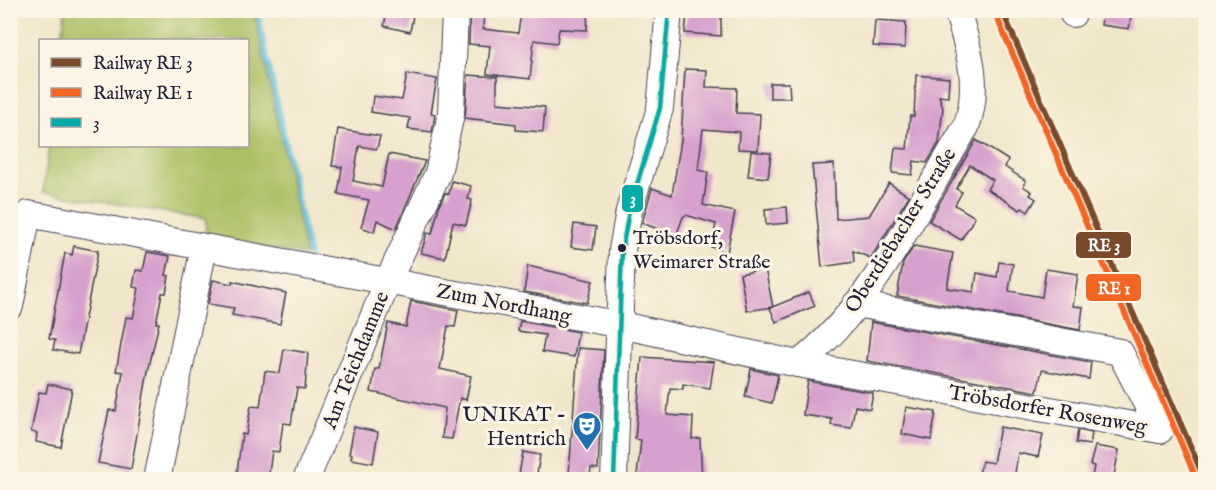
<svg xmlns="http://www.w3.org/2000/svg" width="1216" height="490" viewBox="0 0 1216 490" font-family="'IM FELL English',serif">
	<rect width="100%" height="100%" fill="#fcf5e5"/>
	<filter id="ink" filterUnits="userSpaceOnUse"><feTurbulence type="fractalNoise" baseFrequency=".0167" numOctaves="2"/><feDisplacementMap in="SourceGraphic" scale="12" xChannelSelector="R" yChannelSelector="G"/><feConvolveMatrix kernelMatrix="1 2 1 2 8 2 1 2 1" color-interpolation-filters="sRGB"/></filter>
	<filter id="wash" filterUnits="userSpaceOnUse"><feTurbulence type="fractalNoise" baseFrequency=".008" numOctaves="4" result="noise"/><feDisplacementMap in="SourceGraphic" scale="24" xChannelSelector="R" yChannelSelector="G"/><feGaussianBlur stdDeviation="1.35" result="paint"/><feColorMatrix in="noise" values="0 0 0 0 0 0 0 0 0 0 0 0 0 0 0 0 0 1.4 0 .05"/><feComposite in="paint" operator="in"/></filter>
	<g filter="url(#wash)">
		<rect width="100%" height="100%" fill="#f1e6c9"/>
		<path fill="#acbf63" stroke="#67704f" stroke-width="1.5" d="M65,11H254L306,255L205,238L206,219L43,192L49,146H248V40H62Z"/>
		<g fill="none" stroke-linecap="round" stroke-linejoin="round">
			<path stroke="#5ec3dc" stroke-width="5" d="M257,10L309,255"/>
		</g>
		<g id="blocks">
			<g fill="#d7a0ce">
				<path d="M387,10H414L410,32L384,26Z"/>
				<path d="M470,10H484L483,29L518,33L521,13L534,15L535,10H588L587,30L559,29L557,43L534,40L530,79L487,74L490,46L469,44Z"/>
				<path d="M1103,10H1132L1129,29L1101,25Z"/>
				<path d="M687,13L721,16V36L685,33Z"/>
				<path d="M875,20L906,22L905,48L873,46Z"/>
				<path d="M685,69L707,70L706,87L737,88L736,113L760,114L758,150L738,149L739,132L703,129L698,170L708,172L703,205L735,212L727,252L711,247L716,224L686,215L683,217L676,236L642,223L652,188L672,195L681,140Z"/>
				<path d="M407,74L437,79L431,113L435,114L432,132L408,129L410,118L371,112L373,96L402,100Z"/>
				<path d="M468,75L497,77V103L545,107L543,132L516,130V124L465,118Z"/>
				<path d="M916,75L949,78L948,97L939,96L943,108L939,143L927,163L914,161L912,175L892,173L895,148L907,149L910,116H914Z"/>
				<path d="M770,83H789L790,98H770Z"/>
				<path d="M338,129L380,136L377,149L359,146L353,181L382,187L389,154L425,161L396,229L377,220L374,232L361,227L369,200L338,194L342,167L332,166Z"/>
				<path d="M976,140L1008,160L1005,167L1026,181L1023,186L1032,192L1030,195L1036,199L1028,212L1022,208L1020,210L987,189L993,180L970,165L956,189L962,192L955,205L975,217L961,240L929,221Z"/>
				<path d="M751,151L771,153L768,178L748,176Z"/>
				<path d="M834,164L836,219L869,216L889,183L909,196L871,258L853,251L854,262L822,267L812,165Z"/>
				<path d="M452,181L471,186L468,199L472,200L466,225L453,222L445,258L421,253L427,233L432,234L439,206L445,193L449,194Z"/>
				<path d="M787,207L788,223L766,225L765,209Z"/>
				<path d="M574,224L596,227L593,250L571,247Z"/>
				<path d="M74,246L98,251L78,354L53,350L55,340L49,339L65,253L72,255Z"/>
				<path d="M914,246L953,253L947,288L974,292L977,273L997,277L999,262L1013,264L1009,291L1042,297L1046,269L1078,274L1073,306L1083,307L1080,330L897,296L903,263Z"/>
				<path d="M147,252L170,256L166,275L169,276L166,293H162L156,323H159L147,376L131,469L98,463L109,410L116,411L123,372L116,371L126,317L133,318L139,288L133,287L136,270L143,271Z"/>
				<path d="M528,266L593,281L587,303L524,292Z"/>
				<path d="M765,269L773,307L747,311L740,274Z"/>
				<path d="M213,280L232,284V281L286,293L280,324L232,315L234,308L208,304Z"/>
				<path d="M809,292L815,306L776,322L770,308Z"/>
				<path d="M411,301L458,310L455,327L448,326L440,369L471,376L466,400L460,398L452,439L442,438L445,408L371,392L375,369H379L388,323L406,327Z"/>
				<path d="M520,321L578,332L574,357L542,352L545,335L518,331Z"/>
				<path d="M871,322L1091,362L1089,379L1042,370L1037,392L867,361Z"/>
				<path d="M578,348L604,350L598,469L591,468L590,476L569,474Z"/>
				<path d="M284,349L308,353L305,389L297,388L291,424L283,423L279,452L272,451L268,480H236L242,434L246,435L251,406L260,407L265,371L280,373Z"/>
				<path d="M642,357L714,362L710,388L683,384V389L670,388L667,415L693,417L692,439L700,438L702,480L637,475L641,440L635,439Z"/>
				<path d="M751,369L778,375L772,403L745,397Z"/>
				<path d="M808,381L873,393L870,409L855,406L851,428L831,425L832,419L803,415Z"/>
				<path d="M48,384L72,389L61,447L36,442L37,433L31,432L39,392L46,393Z"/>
				<path d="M906,407L936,412L931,440L902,434Z"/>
				<path d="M354,427L378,432L373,463L351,459L352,454H349Z"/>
				<path d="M1000,427L1043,435L1038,457L1018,453L1014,480H994L995,476L979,474L982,461L993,463Z"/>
				<path d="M1078,430L1092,433L1090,445L1076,443Z"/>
				<path d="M1095,446L1119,450L1113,480L1092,477L1094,466L1090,465Z"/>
				<path d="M523,452L540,455L536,480H518Z"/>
			</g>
		</g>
	</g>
	<g filter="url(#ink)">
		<use href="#blocks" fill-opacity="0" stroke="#413f50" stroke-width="1.5"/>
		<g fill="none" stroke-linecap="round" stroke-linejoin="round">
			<g stroke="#413f50" stroke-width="28">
				<g id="minor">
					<path d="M1072,10L1073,14"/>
					<path d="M856,304L1120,352L1160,430"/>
					<path d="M10,306L28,214L621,325L798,364C873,307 917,206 966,127C981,86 969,50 957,10"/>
					<path d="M798,364L1160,430"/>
					<path d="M157,480L204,247"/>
					<path d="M306,480L388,281L438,173L451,114L455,10"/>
					<path d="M614,480L622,250L629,211L660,108L669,10"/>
				</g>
			</g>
			<use href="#minor" stroke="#fff" stroke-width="26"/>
			<g stroke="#fcf5e5" stroke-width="9">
				<path id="bus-1" d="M614,480L622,250L629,211L660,108L669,10"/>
			</g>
			<use href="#bus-1" stroke="#00aba8" stroke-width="4.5"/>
			<g stroke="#fcf5e5" stroke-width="10">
				<path id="rail-1" d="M1002,10L1205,480"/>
			</g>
			<g stroke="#fcf5e5" stroke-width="10">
				<path id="rail-2" d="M995,13L1197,480"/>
			</g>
			<use href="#rail-1" stroke="#7a4b2a" stroke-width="6"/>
			<use href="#rail-2" stroke="#f26522" stroke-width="6"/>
		</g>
	</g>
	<defs>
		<g id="theatre-pin" transform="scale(1.5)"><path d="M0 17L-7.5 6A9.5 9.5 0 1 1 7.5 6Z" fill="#1f6fb2" stroke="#fcf5e5"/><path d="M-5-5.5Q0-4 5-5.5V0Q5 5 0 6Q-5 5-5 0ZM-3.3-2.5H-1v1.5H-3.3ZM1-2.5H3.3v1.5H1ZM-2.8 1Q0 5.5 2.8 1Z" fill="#fff"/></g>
	</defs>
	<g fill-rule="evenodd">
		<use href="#theatre-pin" x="587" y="426"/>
	</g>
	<circle fill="#22223b" stroke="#fcf5e5" stroke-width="2" cx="622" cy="248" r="5"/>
	<g text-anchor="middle" stroke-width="6" stroke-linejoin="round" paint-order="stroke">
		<g font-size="20" fill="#22223b" stroke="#fcf5e5" text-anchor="start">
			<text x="633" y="244">Tröbsdorf,<tspan x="633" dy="24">Weimarer Straße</tspan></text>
		</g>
		<g font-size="21" fill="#22223b" stroke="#fcf5e5">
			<text transform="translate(900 230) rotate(-58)" y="7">Oberdiebacher Straße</text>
			<text transform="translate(504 303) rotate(11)" y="7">Zum Nordhang</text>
			<text transform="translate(355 360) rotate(-68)" y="7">Am Teichdamme</text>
			<text transform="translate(1048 409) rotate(10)" y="7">Tröbsdorfer Rosenweg</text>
		</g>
		<g font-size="21" fill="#22223b" stroke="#fcf5e5" text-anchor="end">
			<text x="566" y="421">UNIKAT -<tspan x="566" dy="24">Hentrich</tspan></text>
		</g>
	</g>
	<g stroke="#fcf5e5" stroke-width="2">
		<rect x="621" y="184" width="23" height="29" rx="6" fill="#00aba8"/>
		<rect x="1075" y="231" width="57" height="28" rx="6" fill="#7a4b2a"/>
		<rect x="1085" y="273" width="57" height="29" rx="6" fill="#f26522"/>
	</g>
	<g font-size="16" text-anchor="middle" font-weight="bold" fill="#fff">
		<text x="633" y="204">3</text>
		<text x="1104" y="251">RE 3</text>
		<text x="1114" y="294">RE 1</text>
	</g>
	<rect width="1216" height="490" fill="none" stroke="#fcf5e5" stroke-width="36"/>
	<rect x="39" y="39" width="210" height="108" fill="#fcf5e5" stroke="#a5a1a1" stroke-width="1.5"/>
	<rect x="51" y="58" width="30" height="9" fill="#7a4b2a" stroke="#a5a1a1" stroke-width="1.5"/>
	<text x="93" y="69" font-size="18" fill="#22223b">Railway RE 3</text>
	<rect x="51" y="88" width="30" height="9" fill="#f26522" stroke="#a5a1a1" stroke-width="1.5"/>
	<text x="93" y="99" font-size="18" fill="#22223b">Railway RE 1</text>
	<rect x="51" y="118" width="30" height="9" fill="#00aba8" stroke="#a5a1a1" stroke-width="1.5"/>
	<text x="93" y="129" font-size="18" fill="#22223b">3</text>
</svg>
